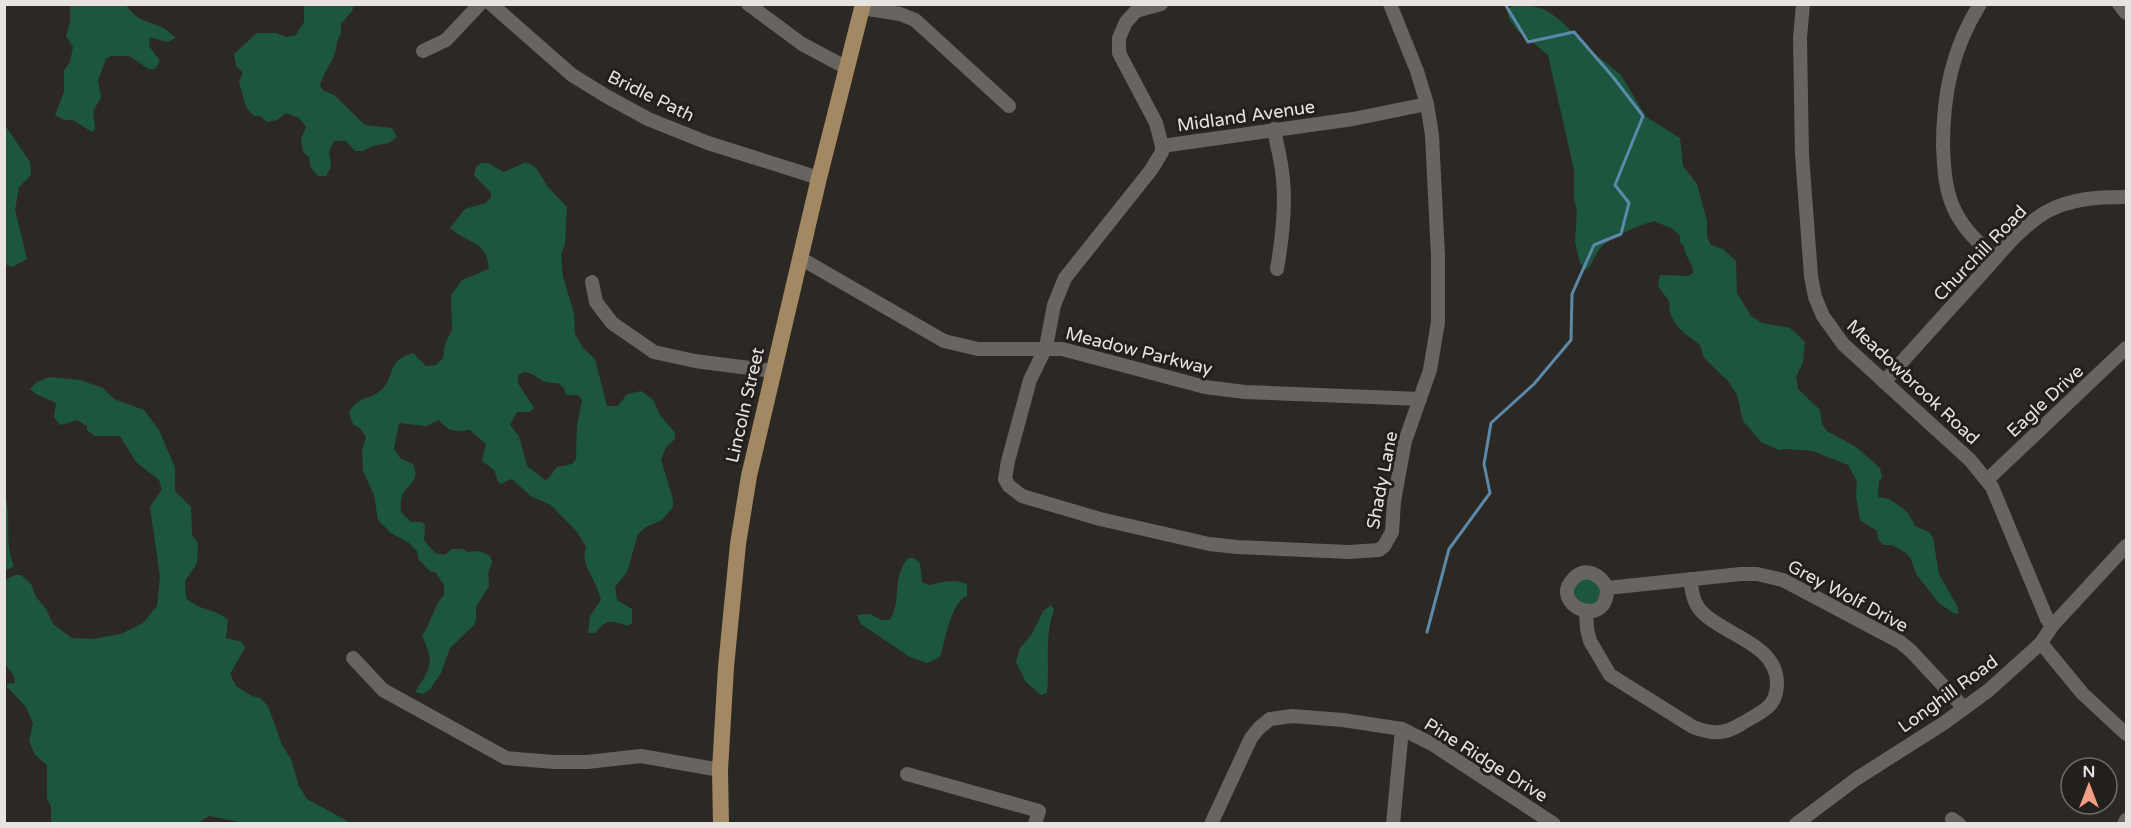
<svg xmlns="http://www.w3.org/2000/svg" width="2131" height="828" viewBox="0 0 2131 828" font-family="'Varela Round',sans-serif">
	<rect width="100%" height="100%" fill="#2c2924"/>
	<g fill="#1d563e" fill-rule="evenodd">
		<path d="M70,5H126C135,19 144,20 159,26C165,28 171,34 176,38L167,42L150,37L149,46L160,61L155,69H149L129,56H111L106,59L98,80L101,98L93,111L95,129L92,132L73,120H64L55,115L64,92V70L70,62L73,47L66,36L70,22Z"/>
		<path d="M304,5H354L352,11L341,24V34C336,41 337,45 335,53C331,64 323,73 320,86L324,91L334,95L365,125L392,128L397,137L389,143L372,146L363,151H355L346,141H334L329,151L331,167L326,176H318L311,168L309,157L303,152L301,139L306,127L299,118L286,113L277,120L267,122L260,116H254L246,107L239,82L243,72L236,66L234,54L257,33H276L286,37L296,35L304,22Z"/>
		<path d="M1512,5H1529L1546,10L1561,21L1595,54L1621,75L1646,117L1680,138L1683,166L1697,184L1707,221V237L1711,245L1723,249L1736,261L1737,293L1751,316L1762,323L1790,328L1805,342L1803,362L1796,377L1798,389L1820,410L1822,424L1827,431L1856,447L1880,468L1882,478L1879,481L1878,497L1889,499L1900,506L1908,513L1915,526L1929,532L1933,538L1939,574L1957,606L1959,614L1953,613L1939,603L1916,574L1911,559L1906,553L1892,545H1883L1878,539L1877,531L1860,520L1856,497L1857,481L1848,465L1813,451L1787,449L1779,450L1761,442L1743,421L1737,395L1728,381L1704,358L1700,345L1684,333L1675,323L1670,313L1669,301L1658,286L1660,275L1688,276L1693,273C1694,262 1684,257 1684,246L1680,242V236L1673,229L1654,221C1636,227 1611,235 1599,250C1594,257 1592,265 1586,270L1580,263L1575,242L1577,210L1574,200V170L1548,55L1518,31L1509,19L1507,11Z"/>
		<path d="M4,124L30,162L31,175L19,187L15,210L27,259L12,267L5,264Z"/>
		<path d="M526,162L536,168L548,187L567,207L565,245L561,254L563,277L574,313L575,334L583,348L595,359L607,406H618L627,394L641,391L653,400L660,415L675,433V439L666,447L661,460L673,499V507L662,520L646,527L638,534L627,572L615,587L617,600L632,609V623L627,626C613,620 604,619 596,633H588L590,616L601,600C599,594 597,587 594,581C588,568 582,562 586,547L578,533L551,505L532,497L514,481L511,479L501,484L498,481L494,470L482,461L486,444L470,430C454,431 450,433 439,420L426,426L399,423L394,449L400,458L413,464C421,482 407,483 402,496C400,500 401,507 401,512L411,522H422L425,525L424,540L435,553L445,555L452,549H464L467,552L480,551L490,556L492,562L488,573L489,586L476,607V619L474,625L450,648L441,673L430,689L423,694L415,692C431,668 435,663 422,636C431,623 434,605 444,595V585L435,572H431L418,559L417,551L409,543L391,533L378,520L374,495L363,471L362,450L366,437L360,428L353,424L349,413C358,396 367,401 380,391C397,377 384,362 413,353L426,366L436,365L443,358L445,344L452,330L451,295L462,280L489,269C487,240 468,244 450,228L465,209L485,203L491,198V193L474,175L476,167L481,163H488L504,172ZM524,372C540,374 537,384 558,383L564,388L566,395H578L582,400L577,426L576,459L572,464L557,467L548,479L545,480L527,466L519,436L510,425L517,412H530L534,408L518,383V375Z"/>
		<path d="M49,377L80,380L103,388L114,399L144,410L159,430L175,468V491L191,507L192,535L198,543L197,563L185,581L186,598C201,612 213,607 228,620L226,638L242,642L245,648L230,674L236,686L252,696L260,698L268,706L282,745L291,759L299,786L307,799L351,823H239L235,821L209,816L196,824L51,822V806L47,799V765L35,755L29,741L33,724L26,707L7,687V684L15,683L13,675L5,664V580L15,575H21L31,584L36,597L46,609L53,624L72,638L92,639L121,634L143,623L157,606L160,576L150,507L162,489L159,480L136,462L120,436H95L87,430V426L77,420L60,425L54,417L56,403L36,394L30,389L37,382Z"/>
		<path d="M5,495C11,515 6,534 10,553C11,558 13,562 14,567L5,570Z"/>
		<path d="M908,558H914L920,563L922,582L929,585C942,582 954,578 967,584V596C951,602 945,641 940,657L927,663L910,657L861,624L857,615L870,614L881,620H890C902,601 891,579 908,558Z"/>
		<path d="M1581,578H1592L1601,589C1600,606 1590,606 1577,602L1573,589Z"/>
		<path d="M1051,605L1054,610C1044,637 1050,665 1047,693L1041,695L1026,682L1016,662L1020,648L1032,634L1043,611Z"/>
	</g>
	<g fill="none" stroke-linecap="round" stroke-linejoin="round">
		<path stroke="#5c89aa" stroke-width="3" d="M1427,632L1449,549L1490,493L1484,464L1491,423L1534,384L1571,340L1572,294L1594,245L1621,234L1629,203L1615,185L1643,116L1613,77L1574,32L1528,42L1505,4"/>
		<g stroke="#68645f" stroke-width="14">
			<path d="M491,4L572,75L606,96L648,119L708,143L819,178"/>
			<path d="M748,4L802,44L847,68"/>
			<path d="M1161,4L1136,11L1126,22L1119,38V53L1156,123L1162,146"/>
			<path d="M1390,4L1417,71L1427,104L1432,135L1438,256V322L1430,370L1405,441L1394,501L1392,532L1384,546L1379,550L1349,552L1237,547L1209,544L1100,519L1022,496L1009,486L1005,479L1008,461L1030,380L1046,347L1054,305L1065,278L1151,170L1162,152V146L1353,119L1427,104"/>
			<path d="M1803,4L1800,38L1802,155L1811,276L1815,297L1823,316L1843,344L1970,460L1992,487L2047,619L2052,626"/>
			<path d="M1980,4C1952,49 1943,94 1943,146C1944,169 1945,192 1956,213C1966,232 1980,244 1996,258"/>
			<path d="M2119,4L2126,13"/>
			<path d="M862,8L900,14L915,20L1009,106"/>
			<path d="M423,51L446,40L480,4"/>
			<path d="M1274,129C1277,146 1282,163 1283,180C1286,210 1282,240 1277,269"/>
			<path d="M800,258L944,341L978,349H1062L1205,387L1245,392L1420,399"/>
			<path d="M592,282L596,302L612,323L654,352L695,361L773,371"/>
			<path d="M1884,382C1915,347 1946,313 1977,279C1998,256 2019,228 2046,212C2071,198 2099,197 2126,197"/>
			<path d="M1987,480L2126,348"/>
			<path d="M1607,588C1608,632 1547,604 1574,578C1586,566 1601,575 1607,588L1741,574H1757L1783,580L1900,642L1911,651L1964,708"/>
			<path d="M1586,612L1587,629L1590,641L1610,675L1693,727C1711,734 1724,735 1741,724C1749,719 1760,714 1768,707C1775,701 1777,691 1777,682C1776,644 1725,635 1703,613C1693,604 1692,591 1690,579"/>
			<path d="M2041,643L2082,693L2126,734"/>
			<path d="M353,658L383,690L506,758L554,762H587L641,756L720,770"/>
			<path d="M907,774L1039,811L1035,824"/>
			<path d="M1952,819L1959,824"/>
			<path d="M1211,824L1251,738L1259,728L1270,719L1292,716L1343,720L1402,729L1432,744L1554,824"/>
			<path d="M1393,824L1402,729"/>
			<path d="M1796,824L1856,779L1944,723L1989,690L2041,643L2052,626L2126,546"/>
			<path d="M2124,824L2126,820"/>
		</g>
		<path stroke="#a38963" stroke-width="16" d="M721,824L720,770L726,667L738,544L749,476L819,178L863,4"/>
	</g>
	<g text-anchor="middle" stroke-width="6" stroke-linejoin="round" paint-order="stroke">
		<g font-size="18" fill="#e6e3e0" stroke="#231f1b">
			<text transform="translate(651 96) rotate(26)" y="6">Bridle Path</text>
			<text transform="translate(1246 116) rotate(-8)" y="6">Midland Avenue</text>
			<text transform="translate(1980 253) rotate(-46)" y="6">Churchill Road</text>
			<text transform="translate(1139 351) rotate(14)" y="6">Meadow Parkway</text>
			<text transform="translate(1913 382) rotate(43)" y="6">Meadowbrook Road</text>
			<text transform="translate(2045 401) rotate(-43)" y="6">Eagle Drive</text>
			<text transform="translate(745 405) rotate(-77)" y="6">Lincoln Street</text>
			<text transform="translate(1382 480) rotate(-79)" y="6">Shady Lane</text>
			<text transform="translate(1848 596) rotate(28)" y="6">Grey Wolf Drive</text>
			<text transform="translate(1948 694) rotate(-36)" y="6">Longhill Road</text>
			<text transform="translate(1486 760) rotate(32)" y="6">Pine Ridge Drive</text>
		</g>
	</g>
	<rect width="2131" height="828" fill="none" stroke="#e6e3e0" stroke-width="12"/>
	<g transform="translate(2089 786)"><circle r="28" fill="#231f1b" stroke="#716d6a" stroke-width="1.5"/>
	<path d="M0-4.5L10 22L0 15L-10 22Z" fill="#f39f86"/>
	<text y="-9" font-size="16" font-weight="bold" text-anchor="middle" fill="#e6e3e0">N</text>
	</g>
</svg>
